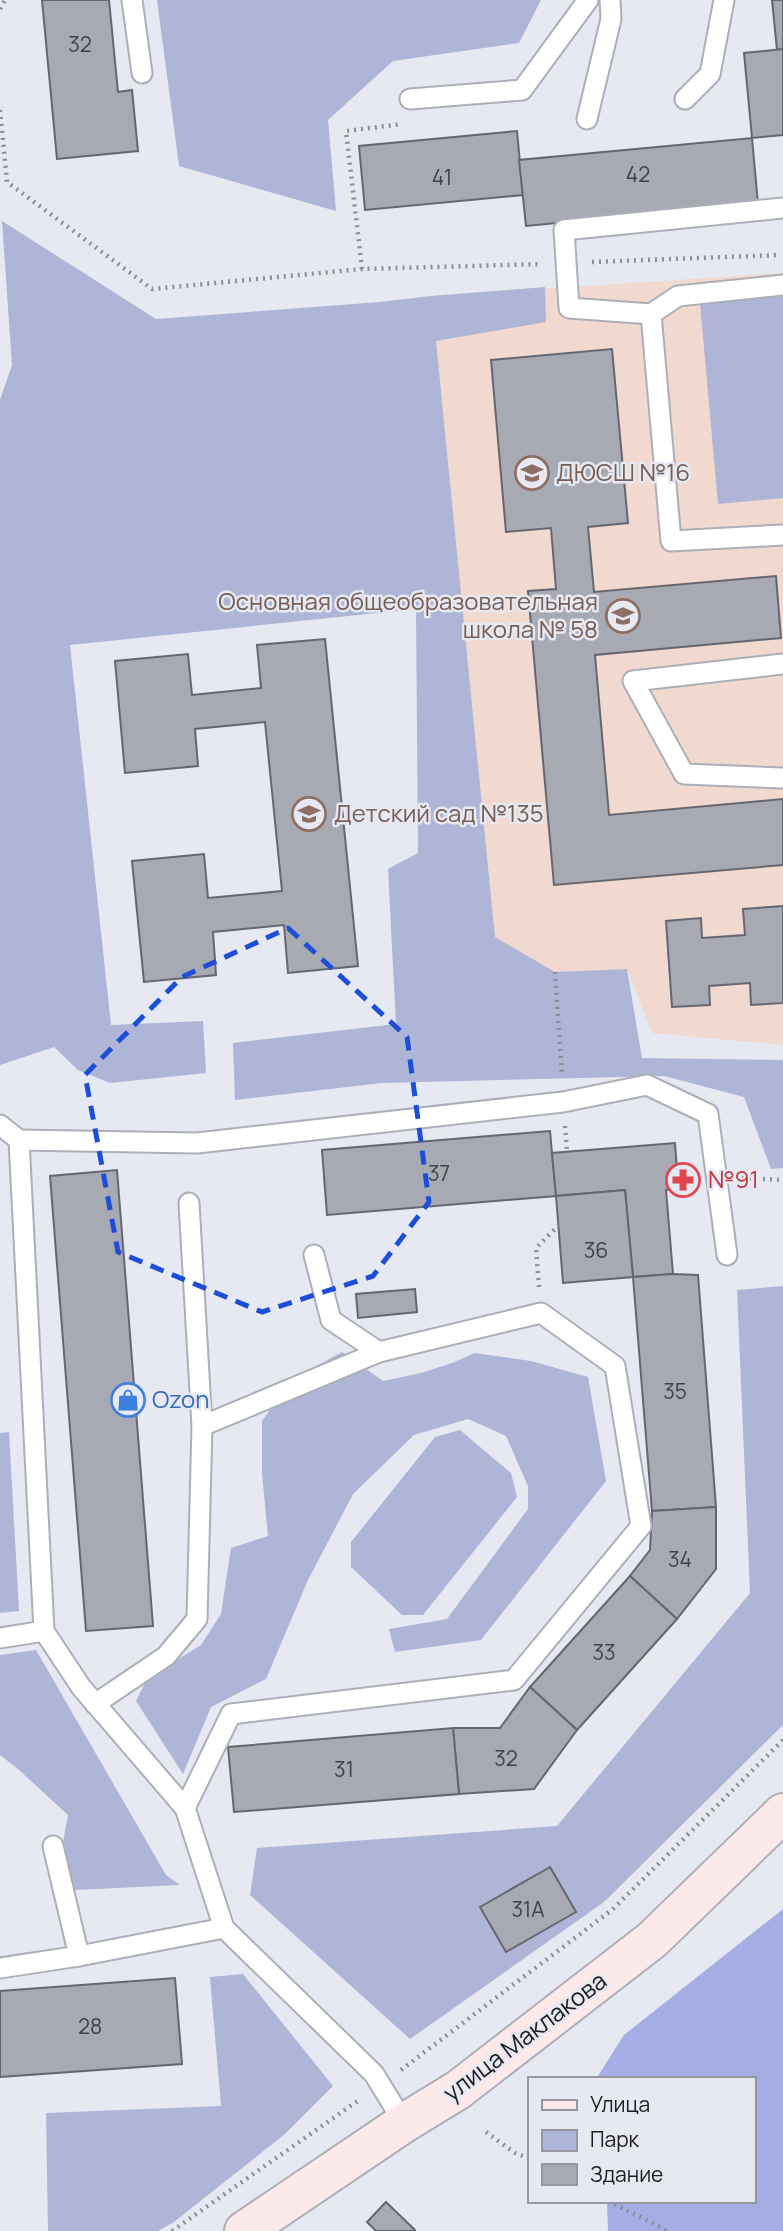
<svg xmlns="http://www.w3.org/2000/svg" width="783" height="2231" viewBox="0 0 783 2231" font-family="Manrope,sans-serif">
	<rect width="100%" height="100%" fill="#e6e8f2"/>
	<path fill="#f1d9cf" d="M783,273V1045L652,1033L627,969L555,972L495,937L431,296Z"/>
	<g fill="#afb5d6">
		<path d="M157,0H541L519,43L393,61L328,120L336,211L179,166Z"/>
		<path d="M2,221L156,319L380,302L431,296L545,287L546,322L436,341L495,937L555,972L627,969L642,1058L783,1060V1168L771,1169L744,1097L664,1076L382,1083L235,1100L233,1043L396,1024L388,869L418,853L416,609L70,645L111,1025L203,1021L206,1073L110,1083L78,1070L54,1047L0,1065V400L12,365Z"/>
		<path d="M783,296V498L718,504L700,303Z"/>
		<path d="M783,1286V1725L604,1902L410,2039L250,1895L257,1848L557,1826L750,1593L737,1290Z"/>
		<path d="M342,1352L383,1381L421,1373L452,1363L475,1353L531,1361L588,1377L606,1481L481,1640L395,1652L389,1629L447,1619L528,1509V1486L506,1436L468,1419L414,1435L353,1494L308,1580L266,1679L211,1707L183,1774L136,1701L145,1683L164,1668L201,1645L221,1614L231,1548L268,1536L262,1473V1421L291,1380Z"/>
		<path d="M460,1430L511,1473L517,1497L423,1615H402L351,1567V1542L435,1437Z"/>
		<path d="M9,1432L19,1611L0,1613V1433Z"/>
		<path d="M36,1650L166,1875L180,1885L54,1891L68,1815L18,1769L0,1755V1655Z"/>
		<path d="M243,1974L333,2086L285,2134L174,2222L158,2231H48L46,2113L221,2106L210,1977Z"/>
	</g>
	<path fill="#a5ade4" d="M783,1909V2231H608L607,2201H753V2079H596L624,2035Z"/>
	<g fill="#a8aab3" stroke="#65666f" stroke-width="2">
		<path d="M42,0H109L118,92L132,90L138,151L57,159Z"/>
		<path d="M772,0H783V49L777,50Z"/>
		<path d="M783,49V135L752,138L744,53Z"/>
		<path d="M517,131L523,195L365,210L359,146Z"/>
		<path d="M752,138L758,204L526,226L519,160Z"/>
		<path d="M612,349L628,523L588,527L594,592L776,576L781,638L595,655L609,815L783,799V865L554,885L528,591L556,589L551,528L506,532L491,360Z"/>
		<path d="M325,639L358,966L288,973L284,925L213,932L216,975L144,982L132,861L204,854L208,898L282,891L265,722L195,729L198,766L125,773L115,661L188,654L192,695L261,688L257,645Z"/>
		<path d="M783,906V1003L751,1005L750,983L709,986L710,1005L672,1007L666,921L701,918L702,938L745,935L743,909Z"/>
		<path d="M550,1131L556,1196L327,1215L322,1150Z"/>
		<path d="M675,1143L677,1171L691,1170L693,1187L666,1190L673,1274L633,1277L625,1190L556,1196L552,1153Z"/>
		<path d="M117,1170L153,1626L86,1631L50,1176Z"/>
		<path d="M625,1190L633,1277L563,1283L556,1196Z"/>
		<path d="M673,1274L698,1275L716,1507L652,1511L633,1277Z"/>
		<path d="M415,1289L417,1312L358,1318L356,1294Z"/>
		<path d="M716,1507V1569L677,1619L630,1576L650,1550L652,1511Z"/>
		<path d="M630,1576L677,1619L577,1730L530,1687Z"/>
		<path d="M530,1687L577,1730L534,1789L459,1794L453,1728H500Z"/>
		<path d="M453,1728L459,1794L234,1812L228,1747Z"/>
		<path d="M550,1867L576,1912L506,1952L480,1907Z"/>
		<path d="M175,1978L182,2064L0,2077V1991Z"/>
		<path d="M386,2202L415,2230L414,2231H376L367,2222Z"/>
	</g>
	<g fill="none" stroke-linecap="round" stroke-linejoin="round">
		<g stroke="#adafb8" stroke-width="23">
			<g id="lane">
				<path d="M132,0L142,73"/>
				<path d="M410,99L522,90L588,0"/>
				<path d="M685,99L710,74L724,0"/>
				<path d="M587,119L611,19L610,0"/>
				<path d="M783,208L564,230L569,308L651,314L671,541L783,535"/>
				<path d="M651,314L678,296L783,285"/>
				<path d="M783,664L633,681L684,774L783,778"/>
				<path d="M0,1125L19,1140"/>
				<path d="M202,1426L379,1352"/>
				<path d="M44,1631L19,1140L197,1143L563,1102L647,1085L708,1114L727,1255"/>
				<path d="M0,1638L44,1631L81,1687L185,1808L224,1928L374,2074L404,2123"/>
				<path d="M95,1704L166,1656L197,1619L202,1426L189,1203"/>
				<path d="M185,1808L231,1714L514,1680L641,1526L615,1366L541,1313L379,1352L331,1320L314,1255"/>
				<path d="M53,1846L79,1956L224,1928"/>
				<path d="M0,1968L79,1956"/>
			</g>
		</g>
		<g stroke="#adafb8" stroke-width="42">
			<path id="secondary" d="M244,2231L404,2123L458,2090L652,1940L783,1813"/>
		</g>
		<g stroke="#8c8d95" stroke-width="4.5" stroke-dasharray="2 5" stroke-linecap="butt">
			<path d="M0,9L5,0"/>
			<path d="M0,110L7,182L152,289L362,269L542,264"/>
			<path d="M592,262L779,255"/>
			<path d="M362,269L346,131L402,124"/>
			<path d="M555,972L562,1075"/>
			<path d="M565,1126L567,1152"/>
			<path d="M742,1178L783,1180"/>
			<path d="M539,1287L536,1248L559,1225"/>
			<path d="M401,2070L613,1909L783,1740"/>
			<path d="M486,2132L515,2153L529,2158"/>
			<path d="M608,2201L668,2231"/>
			<path d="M172,2231L359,2100"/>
		</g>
		<use href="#lane" stroke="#fff" stroke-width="19"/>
		<use href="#secondary" stroke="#fce9ea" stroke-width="38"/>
	</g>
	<path fill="none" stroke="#1d4ed8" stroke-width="5" stroke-dasharray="14 9" stroke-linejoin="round" d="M288,928L407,1037L429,1202L373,1276L262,1312L118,1252L85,1075L182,977Z"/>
	<defs>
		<g id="school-ring" transform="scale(1.75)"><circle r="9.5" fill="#e6e8f2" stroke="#8d6e63" stroke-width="1.5"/><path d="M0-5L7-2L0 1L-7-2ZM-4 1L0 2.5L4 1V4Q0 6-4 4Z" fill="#8d6e63"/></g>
		<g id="pharmacy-ring" transform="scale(1.75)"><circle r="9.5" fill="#e6e8f2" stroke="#e0444e" stroke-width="1.5"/><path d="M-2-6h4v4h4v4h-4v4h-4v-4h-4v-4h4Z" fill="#e0444e"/></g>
		<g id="shop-ring" transform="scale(1.75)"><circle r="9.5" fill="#e6e8f2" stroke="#3f7fe0" stroke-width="1.5"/><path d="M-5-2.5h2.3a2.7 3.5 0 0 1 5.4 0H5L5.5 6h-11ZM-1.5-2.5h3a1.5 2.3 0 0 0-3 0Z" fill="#3f7fe0"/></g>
	</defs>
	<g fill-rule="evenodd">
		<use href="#school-ring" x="532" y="473"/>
		<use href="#school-ring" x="623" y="616"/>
		<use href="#school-ring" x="309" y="814"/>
		<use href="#pharmacy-ring" x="683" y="1180"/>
		<use href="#shop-ring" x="128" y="1400"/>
	</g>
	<g text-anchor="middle" stroke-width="5" stroke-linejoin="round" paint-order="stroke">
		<g font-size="21" fill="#404046">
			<text x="80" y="52">32</text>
			<text x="638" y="182">42</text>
			<text x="442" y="185">41</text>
			<text x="439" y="1181">37</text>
			<text x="596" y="1258">36</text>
			<text x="675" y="1399">35</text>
			<text x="680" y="1567">34</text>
			<text x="604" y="1660">33</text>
			<text x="506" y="1766">32</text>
			<text x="344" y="1777">31</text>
			<text x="528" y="1917">31А</text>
			<text x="90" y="2034">28</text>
		</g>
		<g font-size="24" fill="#785e54" stroke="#e6e8f2" text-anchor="start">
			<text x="556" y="481">ДЮСШ №16</text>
			<text x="598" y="610" text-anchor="end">Основная общеобразовательная<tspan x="598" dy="28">школа № 58</tspan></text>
			<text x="334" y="822">Детский сад №135</text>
		</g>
		<g font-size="24" fill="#be3a42" stroke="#e6e8f2" text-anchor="start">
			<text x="708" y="1188">№91</text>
		</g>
		<g font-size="24" fill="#366cbe" stroke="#e6e8f2" text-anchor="start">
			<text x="152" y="1408">Ozon</text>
		</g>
		<g font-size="24" fill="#1d1d21" stroke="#e6e8f2">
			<text transform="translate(525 2037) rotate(-37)" y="8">улица Маклакова</text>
		</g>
	</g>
	<rect x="528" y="2077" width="228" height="126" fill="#e6e8f2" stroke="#96979e" stroke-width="2"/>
	<rect x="542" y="2100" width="35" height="10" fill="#fce9ea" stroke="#96979e" stroke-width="2"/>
	<text x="590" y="2112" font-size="21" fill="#1d1d21">Улица</text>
	<rect x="542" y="2130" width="35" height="21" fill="#afb5d6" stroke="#96979e" stroke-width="2"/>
	<text x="590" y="2147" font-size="21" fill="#1d1d21">Парк</text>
	<rect x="542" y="2164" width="35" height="21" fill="#a8aab3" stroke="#96979e" stroke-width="2"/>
	<text x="590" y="2182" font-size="21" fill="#1d1d21">Здание</text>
</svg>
